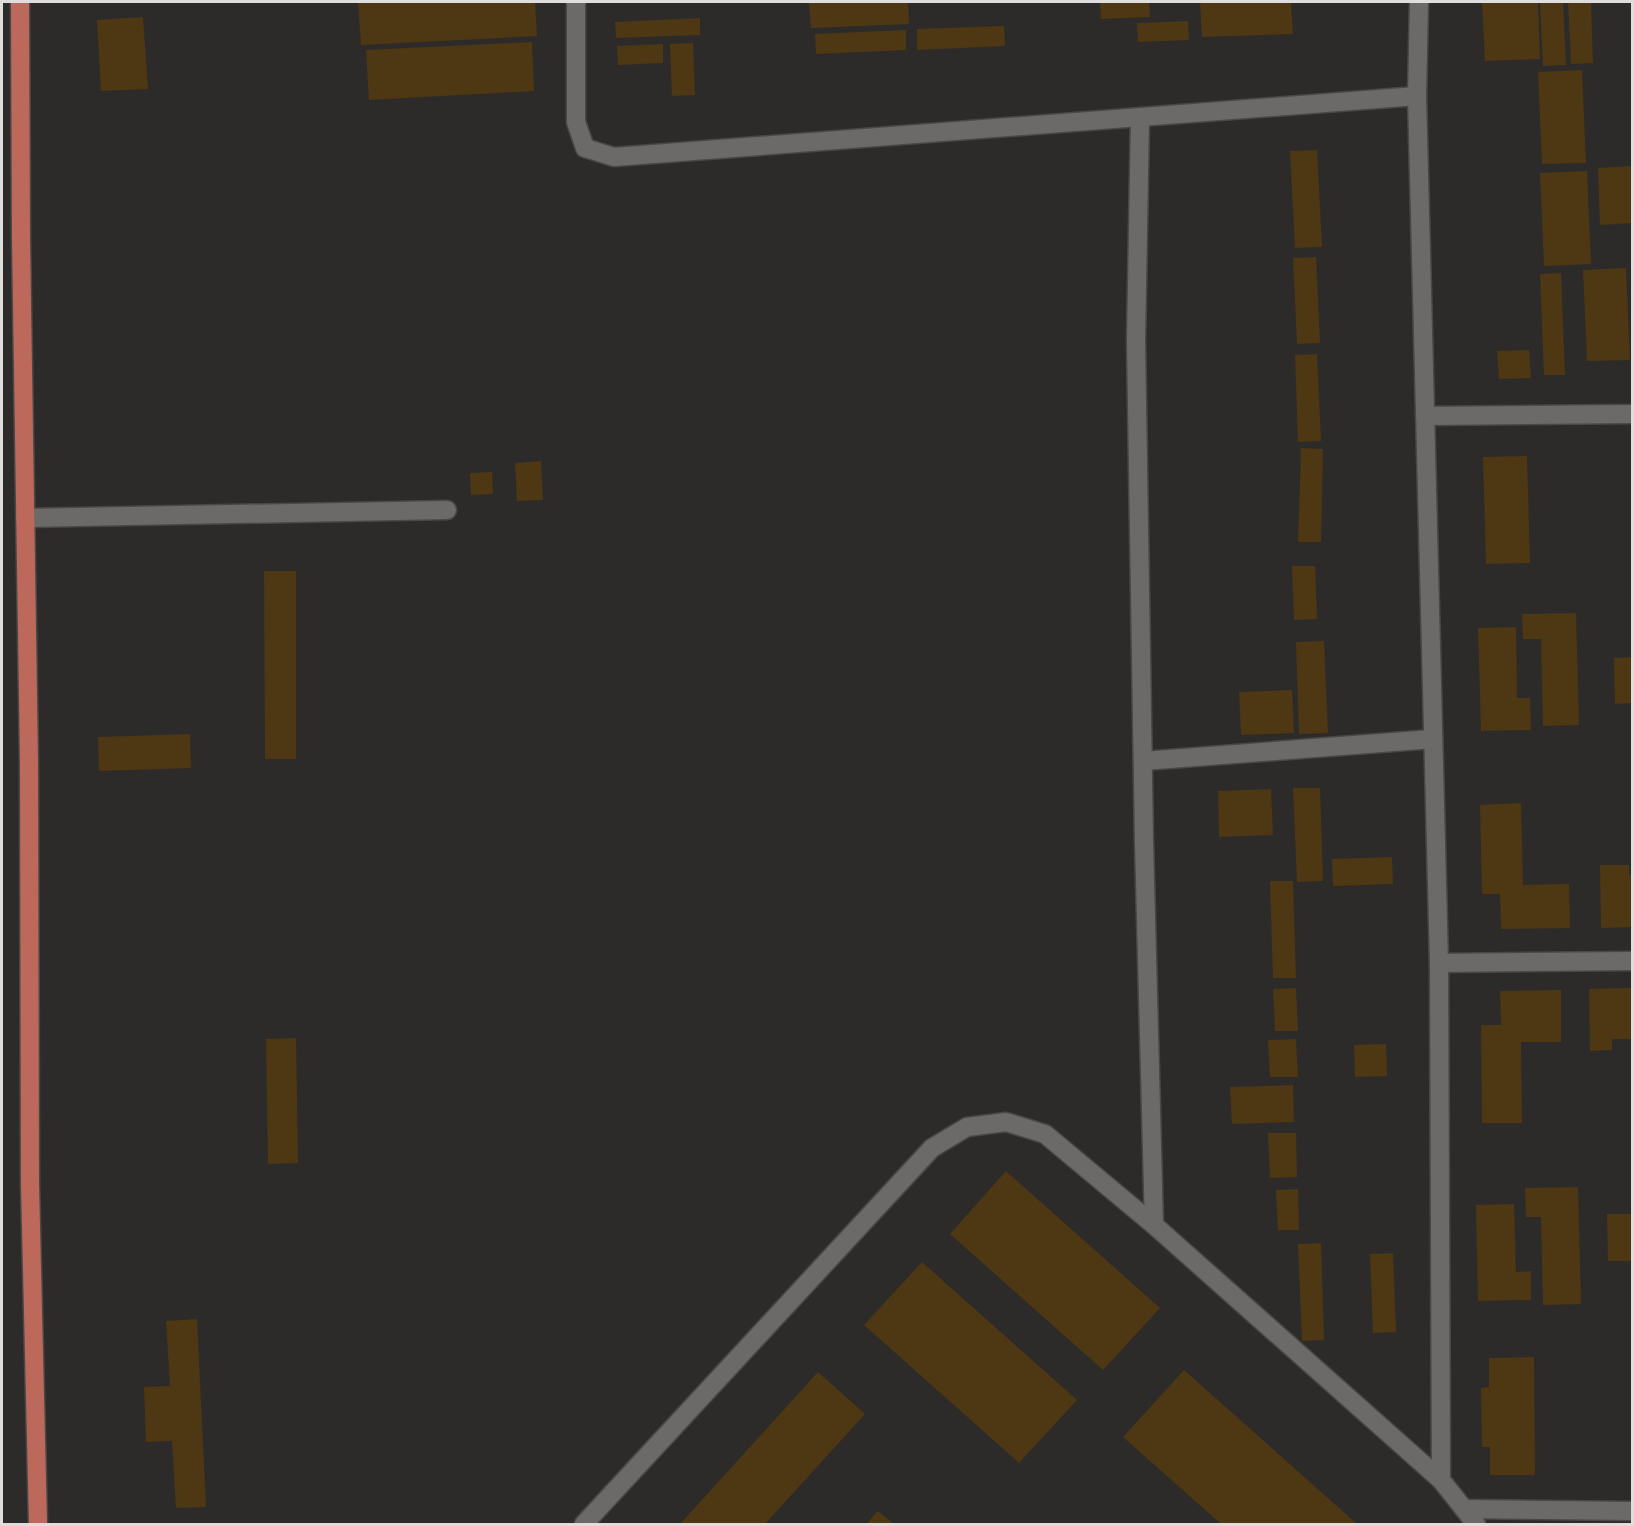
<svg xmlns="http://www.w3.org/2000/svg" width="1634" height="1526" viewBox="0 0 1634 1526" font-family="Quicksand,sans-serif">
	<rect width="100%" height="100%" fill="#2d2b29"/>
	<g fill="#4e3713">
		<path d="M358,2H535L537,36L361,45Z"/>
		<path d="M858,2H908L909,24L811,28L809,3Z"/>
		<path d="M1149,2L1150,17L1101,19L1100,3Z"/>
		<path d="M1200,2H1291L1293,34L1202,37Z"/>
		<path d="M1482,2H1538L1540,59L1485,61Z"/>
		<path d="M1540,2H1563L1566,65L1543,66Z"/>
		<path d="M1568,2H1591L1593,63L1571,64Z"/>
		<path d="M143,17L148,89L101,91L97,20Z"/>
		<path d="M700,18V35L616,38L615,22Z"/>
		<path d="M1188,21L1189,40L1138,42L1137,23Z"/>
		<path d="M1004,26L1005,46L917,50V29Z"/>
		<path d="M906,30V50L816,54L815,34Z"/>
		<path d="M532,42L534,91L369,100L366,50Z"/>
		<path d="M693,43L695,95L672,96L670,44Z"/>
		<path d="M663,44V63L618,65L617,46Z"/>
		<path d="M1582,70L1586,163L1542,164L1538,72Z"/>
		<path d="M1317,150L1322,247L1295,248L1290,151Z"/>
		<path d="M1632,166V223L1600,225L1598,168Z"/>
		<path d="M1587,171L1591,264L1544,266L1540,173Z"/>
		<path d="M1316,257L1320,343L1297,344L1293,258Z"/>
		<path d="M1626,268L1630,360L1587,361L1583,270Z"/>
		<path d="M1561,273L1565,375H1544L1540,274Z"/>
		<path d="M1529,350L1531,378L1499,379L1497,351Z"/>
		<path d="M1317,354L1321,441L1298,442L1295,355Z"/>
		<path d="M1301,448L1323,449L1321,542H1298Z"/>
		<path d="M1527,456L1530,563L1486,564L1483,457Z"/>
		<path d="M541,461L543,500L517,501L515,463Z"/>
		<path d="M492,472L493,494L471,495L470,473Z"/>
		<path d="M1292,566H1315L1317,619L1294,620Z"/>
		<path d="M264,571H296V759H265Z"/>
		<path d="M1576,613L1579,725L1543,726L1541,639H1523L1522,614Z"/>
		<path d="M1516,627L1517,698H1530L1531,730L1481,731L1478,628Z"/>
		<path d="M1324,641L1328,733L1299,734L1296,642Z"/>
		<path d="M1632,657V703L1615,704L1614,658Z"/>
		<path d="M1292,690L1294,733L1241,735L1239,692Z"/>
		<path d="M190,734L191,768L99,771L98,737Z"/>
		<path d="M1293,788H1320L1323,881L1297,882Z"/>
		<path d="M1271,789L1273,835L1219,837L1218,791Z"/>
		<path d="M1521,803L1523,885L1569,884L1570,928L1501,929L1500,894H1482L1480,805Z"/>
		<path d="M1392,857L1393,884L1333,886L1332,859Z"/>
		<path d="M1600,865H1629V875H1632V927L1601,928Z"/>
		<path d="M1270,881H1293L1296,978H1273Z"/>
		<path d="M1296,988L1298,1031H1275L1273,989Z"/>
		<path d="M1632,988V1039H1612V1050L1590,1051L1589,989Z"/>
		<path d="M1561,990V1042H1521L1522,1123H1482L1481,1025H1501L1500,991Z"/>
		<path d="M296,1038L298,1163L268,1164L266,1039Z"/>
		<path d="M1296,1039L1298,1077H1270L1268,1040Z"/>
		<path d="M1386,1044L1387,1076L1355,1077L1354,1045Z"/>
		<path d="M1293,1085L1294,1122L1232,1124L1230,1087Z"/>
		<path d="M1268,1133H1296L1297,1177L1270,1178Z"/>
		<path d="M1006,1171L1160,1308L1103,1370L950,1234Z"/>
		<path d="M1578,1187L1581,1304L1543,1305L1541,1217H1526L1525,1188Z"/>
		<path d="M1298,1189L1299,1230H1278L1276,1190Z"/>
		<path d="M1514,1204L1516,1272L1531,1271V1300L1478,1301L1476,1205Z"/>
		<path d="M1607,1214H1632V1261H1608Z"/>
		<path d="M1321,1243L1324,1340L1302,1341L1298,1244Z"/>
		<path d="M1393,1253L1396,1332L1373,1333L1370,1254Z"/>
		<path d="M922,1262L1077,1400L1019,1463L864,1325Z"/>
		<path d="M197,1319L206,1507L176,1508L172,1441L146,1442L144,1387L170,1386L166,1321Z"/>
		<path d="M1534,1357L1535,1475H1490V1447H1482L1481,1388L1489,1387V1358Z"/>
		<path d="M1184,1370L1357,1524H1221L1123,1437Z"/>
		<path d="M818,1372L865,1414L765,1524H680Z"/>
		<path d="M878,1511L894,1524H866Z"/>
	</g>
	<g fill="none" stroke-linecap="round" stroke-linejoin="round">
		<g stroke="#4a4847" stroke-width="21">
			<g id="minor">
				<path d="M576,2V122L585,148L614,157L1417,96"/>
				<path d="M1419,2L1417,96L1439,963L1441,1480L1476,1524"/>
				<path d="M1140,117L1136,341L1144,842L1154,1225"/>
				<path d="M1425,416L1632,414"/>
				<path d="M25,518L447,510"/>
				<path d="M1143,761L1433,739"/>
				<path d="M1439,963L1632,961"/>
				<path d="M1464,1509L1632,1511"/>
				<path d="M584,1524L932,1148L967,1127L1006,1122L1045,1134L1154,1225L1441,1480"/>
			</g>
		</g>
		<g stroke="#4a4847" stroke-width="21">
			<path id="major" d="M20,2L21,238L29,762L30,1184L38,1524"/>
		</g>
		<use href="#minor" stroke="#6c6a68" stroke-width="18"/>
		<use href="#major" stroke="#bc695c" stroke-width="18"/>
	</g>
	<rect width="1634" height="1526" fill="none" stroke="#dfdedd" stroke-width="6"/>
</svg>
